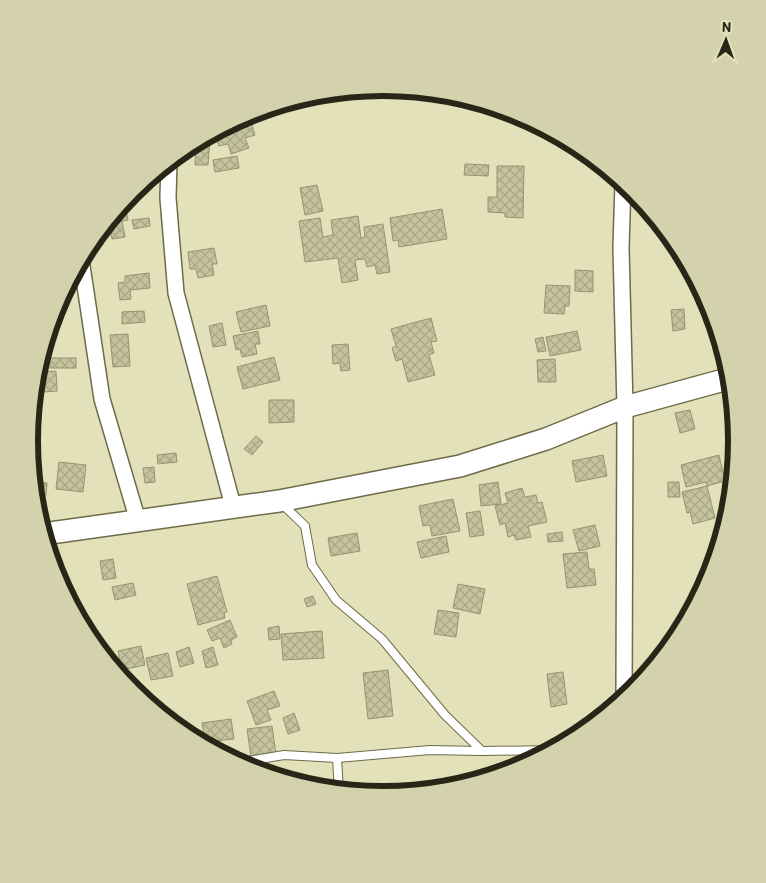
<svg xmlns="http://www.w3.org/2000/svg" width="766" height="883" viewBox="0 0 766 883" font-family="Barlow,sans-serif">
	<defs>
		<pattern id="building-cross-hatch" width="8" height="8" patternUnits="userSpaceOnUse" patternTransform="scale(1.25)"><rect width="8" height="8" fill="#c5c39d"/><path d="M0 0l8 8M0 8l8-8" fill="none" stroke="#a9a786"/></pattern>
	</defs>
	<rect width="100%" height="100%" fill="#e3e1ba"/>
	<g fill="url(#building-cross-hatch)" stroke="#96946f">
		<path d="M249,115L255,135L245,138L249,148L231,154L228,144L219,146L214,132L241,118Z"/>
		<path d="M202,139H210L208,165H195L196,142Z"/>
		<path d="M237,156L239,168L215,172L213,160Z"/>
		<path d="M465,164L489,165L488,176L464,175Z"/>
		<path d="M497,166H524L523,218L505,217V213L488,212V197H497Z"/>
		<path d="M317,185L323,211L305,215L300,188Z"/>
		<path d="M124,201L128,220L122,221L125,237L112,239L109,222H107Z"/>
		<path d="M442,209L447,239L399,247L398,240L393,241L390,218Z"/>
		<path d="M358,216L361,238L365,237L364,227L383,224L390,272L377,274L375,265L367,267L365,259L355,260L358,280L342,283L338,258L305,262L299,221L320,218L323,237L333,235L331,220Z"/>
		<path d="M149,218L150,226L134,229L132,220Z"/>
		<path d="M214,248L217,264H212L214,275L198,278L196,269H190L188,252Z"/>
		<path d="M575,270L593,271V292L575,291Z"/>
		<path d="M149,273L150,288L130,290L131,299L120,300L118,283L125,282V276Z"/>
		<path d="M546,285L570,286L569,306H565L564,314L544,313Z"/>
		<path d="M708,302L713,315L706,318L701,304Z"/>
		<path d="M266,305L270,326L241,332L236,312Z"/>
		<path d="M684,309L685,329L673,331L671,310Z"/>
		<path d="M144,311L145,322L122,324V312Z"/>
		<path d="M431,318L437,341L431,342L434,353L429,355L435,375L408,382L402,359L396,361L392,348L396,346L391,329Z"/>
		<path d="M222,323L226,345L213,347L209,326Z"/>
		<path d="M258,331L260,344H255L257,354L242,357L240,349L236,350L233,336Z"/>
		<path d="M577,331L581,350L550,356L546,337Z"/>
		<path d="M128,334L130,366L113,367L110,335Z"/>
		<path d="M543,337L546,351L538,352L535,339Z"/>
		<path d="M348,344L350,370L341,371L340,363L333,364L332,345Z"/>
		<path d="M274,357L280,380L243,389L237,367Z"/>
		<rect x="50" y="358" width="26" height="10"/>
		<path d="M555,359L556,382H538L537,360Z"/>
		<path d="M56,371L57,391L44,392L42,372Z"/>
		<path d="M269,400H294V422L269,423Z"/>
		<path d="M690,410L695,429L680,433L675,413Z"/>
		<path d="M256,436L263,442L252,455L244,449Z"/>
		<path d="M176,453L177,462L158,464L157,455Z"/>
		<path d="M603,455L607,476L576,482L572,461Z"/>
		<path d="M719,455L725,481L707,486L706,482L686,487L681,465Z"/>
		<path d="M59,462L86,465L83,492L56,489Z"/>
		<path d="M31,466H37V482L47,483L46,495H34Z"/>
		<path d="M154,467L155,482L145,483L143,468Z"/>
		<path d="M498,482L501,504L481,506L479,485Z"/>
		<path d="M668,482H679L680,497H668Z"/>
		<path d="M707,486L715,518L693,524L690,512L687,513L682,492Z"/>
		<path d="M522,488L525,497L536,495L538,503L542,502L547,522L528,526L531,537L516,540L514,535L508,537L505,523L500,525L495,506L508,503L505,493Z"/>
		<path d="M453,499L460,531L432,536L430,525L423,526L419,506Z"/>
		<path d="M480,511L484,535L470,537L466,513Z"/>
		<path d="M595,525L600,546L579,551L573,530Z"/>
		<path d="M562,532L563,541L548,542L547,534Z"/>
		<path d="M357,533L360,551L331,556L328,538Z"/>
		<path d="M446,536L449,552L421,558L417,542Z"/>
		<path d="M587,552L589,569H594L596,585L567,588L563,554Z"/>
		<path d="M113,559L116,578L103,580L100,561Z"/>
		<path d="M217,576L227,612L224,613L225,618L198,625L187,584Z"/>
		<path d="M133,583L136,595L115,600L112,587Z"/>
		<path d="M458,584L485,589L480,614L453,608Z"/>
		<path d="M313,596L316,604L307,607L304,599Z"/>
		<path d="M438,610L459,613L456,637L434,634Z"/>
		<path d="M230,620L237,637L231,640L232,644L224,648L220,638L212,641L207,630Z"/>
		<path d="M279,626L280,639L269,640L268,628Z"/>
		<path d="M322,631L324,658L283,660L281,634Z"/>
		<path d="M141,646L145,665L122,670L118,651Z"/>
		<path d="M189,647L194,663L180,667L176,652Z"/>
		<path d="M213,647L218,665L206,668L202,651Z"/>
		<path d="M168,653L173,676L151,680L146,658Z"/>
		<path d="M388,670L393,716L368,719L363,673Z"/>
		<path d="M563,672L567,704L551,707L547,674Z"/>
		<path d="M274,691L280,706L267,710L271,720L256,725L247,701Z"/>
		<path d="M294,713L300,730L288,734L283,718Z"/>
		<path d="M231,719L234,739L205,742L202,723Z"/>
		<path d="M272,726L276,754L251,757L247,729Z"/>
	</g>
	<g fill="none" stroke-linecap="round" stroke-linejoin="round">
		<g stroke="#6d6b48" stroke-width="10">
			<g id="lane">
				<path d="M282,504L305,526L312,565L336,600L382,639L445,715L482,751L553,750"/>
				<path d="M337,758L339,791"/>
				<path d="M236,763L284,755L337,758L430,750L482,751"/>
			</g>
		</g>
		<g stroke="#6d6b48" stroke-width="18">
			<g id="street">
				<path d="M169,161L168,198L176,293L233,506"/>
				<path d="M623,183L621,248L625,407L624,699"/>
				<path d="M81,259L102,399L138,521"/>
			</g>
		</g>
		<g stroke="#6d6b48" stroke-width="24">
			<path id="secondary" d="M43,534L279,501L460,466L546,439L625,407L731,378"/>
		</g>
		<use href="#lane" stroke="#fff" stroke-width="8"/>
		<use href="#street" stroke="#fff" stroke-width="15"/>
		<use href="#secondary" stroke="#fff" stroke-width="21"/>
	</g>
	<path d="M0 0H766V883H0ZM38 441a345 345 0 1 1 690 0a345 345 0 1 1-690 0Z" fill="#d4d2ad" fill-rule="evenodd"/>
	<path fill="none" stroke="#272617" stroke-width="6" d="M38 441a345 345 0 1 1 690 0a345 345 0 1 1-690 0Z"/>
	<g transform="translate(726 40) rotate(2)" stroke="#e3e1ba" stroke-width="4" paint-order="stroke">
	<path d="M0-4L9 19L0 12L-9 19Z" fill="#272617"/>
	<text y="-8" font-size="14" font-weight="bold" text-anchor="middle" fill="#272617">N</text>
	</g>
</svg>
